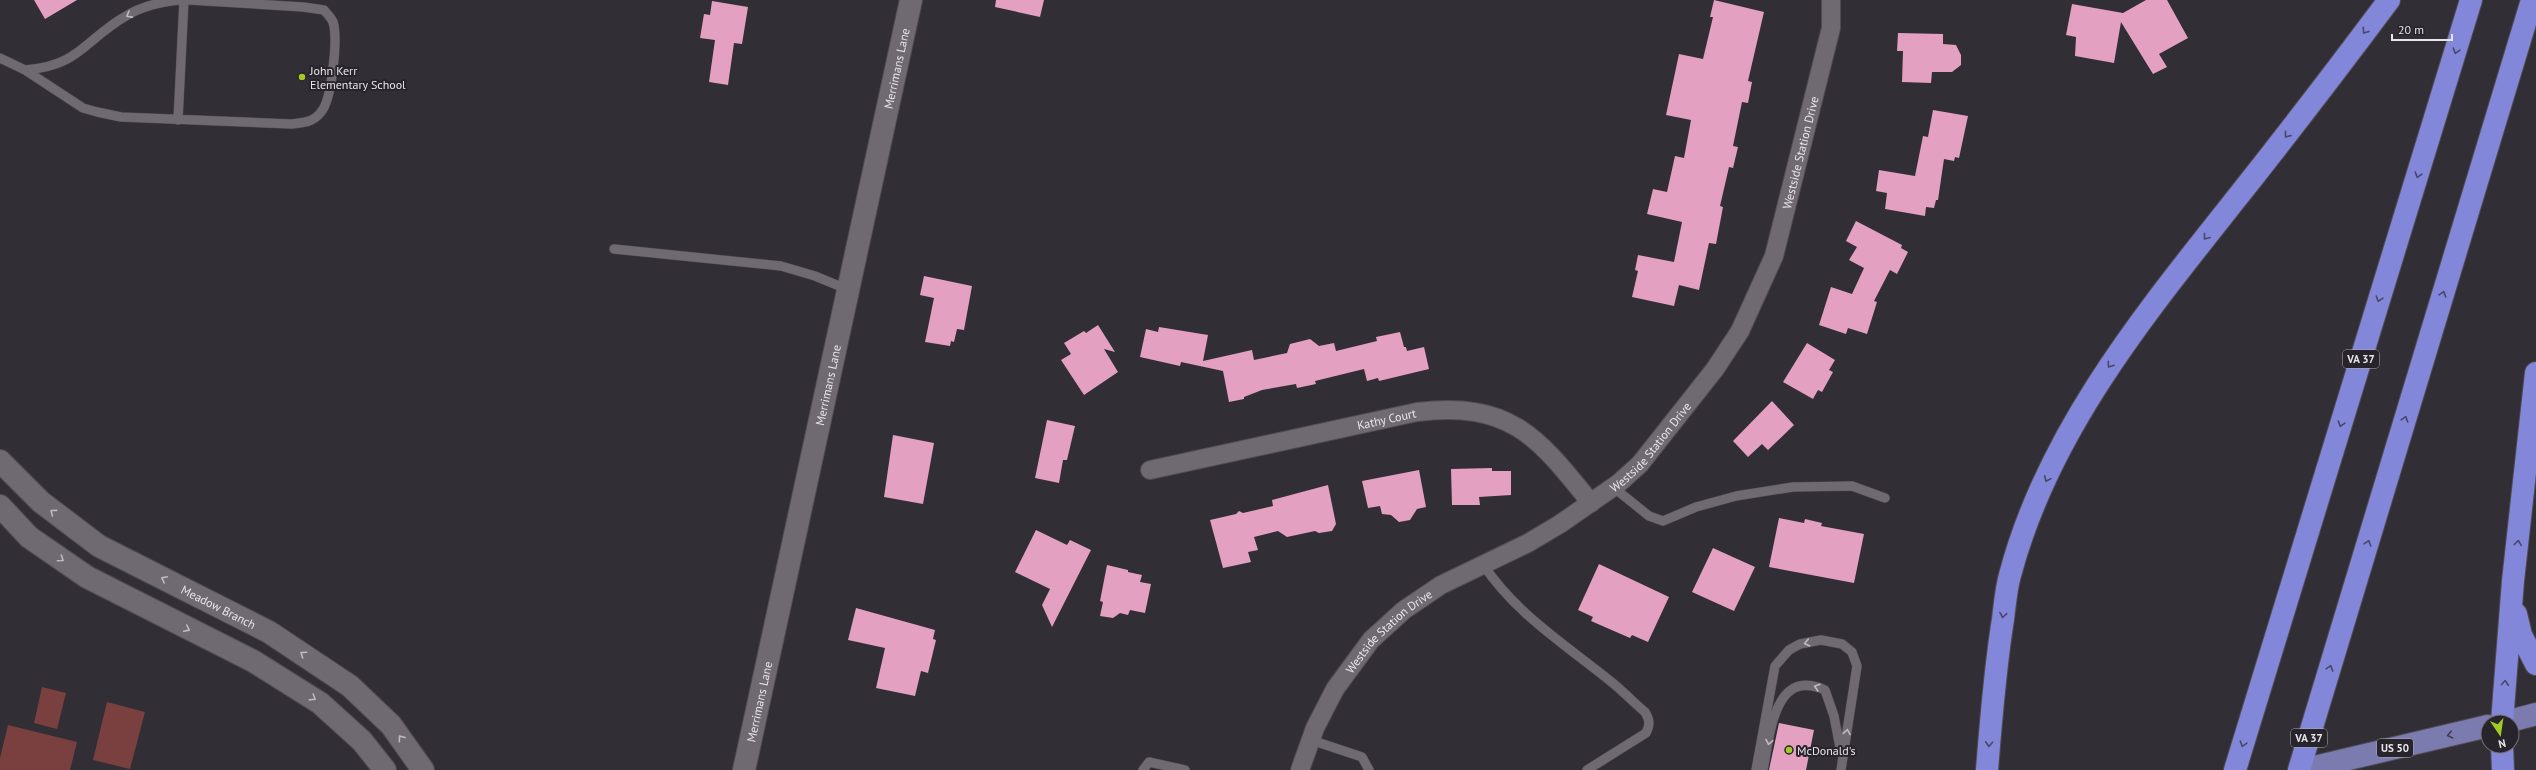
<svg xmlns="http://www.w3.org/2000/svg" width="2536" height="770" font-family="'PT Sans',sans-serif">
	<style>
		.green { fill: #7a403f }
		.building { fill: #e3a0c1 }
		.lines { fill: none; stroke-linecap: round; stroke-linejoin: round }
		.lane-casing { stroke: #504c52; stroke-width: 10 }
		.street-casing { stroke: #504c52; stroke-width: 20 }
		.secondary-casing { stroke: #504c52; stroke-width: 24 }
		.primary-casing { stroke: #504c52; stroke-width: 24 }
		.highway-casing { stroke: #504c52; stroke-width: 24 }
		.lane { stroke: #6f6a72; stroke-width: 9 }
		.street { stroke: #6f6a72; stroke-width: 18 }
		.secondary { stroke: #6f6a72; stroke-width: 22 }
		.primary { stroke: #7b7bb0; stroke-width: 22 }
		.highway { stroke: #8387da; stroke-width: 22 }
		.oneway { stroke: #bebac0 }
		.oneway2 { stroke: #484768 }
		.oneway3 { stroke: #413e53 }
		.poi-dot { fill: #a3c927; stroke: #28242b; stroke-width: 1.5 }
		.labels { text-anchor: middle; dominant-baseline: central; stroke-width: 4; stroke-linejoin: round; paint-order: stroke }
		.shield { fill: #28242b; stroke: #aeabb1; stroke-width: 1 }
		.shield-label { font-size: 11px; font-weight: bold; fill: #e8e5ea }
		.street-label { font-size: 12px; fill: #e8e5ea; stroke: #28242b }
		.poi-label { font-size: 12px; fill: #e8e5ea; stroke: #28242b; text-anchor: start }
	</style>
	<rect width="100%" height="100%" fill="#322e35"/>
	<path class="green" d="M42,687L66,693L57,729L34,723Z
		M107,702L145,712L130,769L93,760Z
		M8,725L77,742L70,770H0V758Z"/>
	<path class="building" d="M34,0H77L45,19Z
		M996,0H1044L1040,17L995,7Z
		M1714,0L1764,12L1748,81L1752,82L1748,103L1742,102L1733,146L1738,147L1733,168L1729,167L1720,206L1723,207L1716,244L1709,243L1699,290L1679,285L1674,306L1632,297L1638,271L1635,270L1638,255L1674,262L1682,222L1647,214L1653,189L1667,192L1675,156L1684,158L1691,120L1666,115L1679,54L1703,59L1713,17H1710Z
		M2146,0H2167L2188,38L2159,54L2167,67L2153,74L2121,22L2114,63L2075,56L2076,37L2066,35L2072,4L2123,13Z
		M712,1L748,7L742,44L734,43L728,85L709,82L715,40L700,38L704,14L710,15Z
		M1898,33L1943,34V44L1956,45L1961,55V65L1952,72H1932L1931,83L1902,82L1903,51H1897Z
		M1933,110L1968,116L1959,158L1955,157L1954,161L1944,159L1938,200H1936L1934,208L1926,207L1925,216L1885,209L1887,193L1876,191L1879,170L1915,176L1923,136L1928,137Z
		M1856,221L1902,245L1901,248L1908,252L1897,274L1890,270L1874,301L1877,302L1867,334L1848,328L1846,334L1819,325L1831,287L1852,294L1864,268L1849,260L1857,247L1846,241Z
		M924,276L972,286L964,330L957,329L954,342L951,341L950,346L925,342L934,298L920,295Z
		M1098,325L1115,352L1104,349L1118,372L1084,395L1061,360L1071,354L1064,343L1084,331L1086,333Z
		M1159,327L1208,335L1203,361L1252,350L1254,360L1287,353L1290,344L1310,339L1319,346L1334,343L1336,351L1377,341L1376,337L1400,332L1404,347H1406L1407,351L1424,347L1429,369L1379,381L1378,378L1367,381L1364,369L1315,381L1316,384L1297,388L1296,384L1262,390L1244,397V399L1229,402L1223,371L1181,362L1180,366L1140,357L1146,329L1158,332Z
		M1807,343L1835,360L1829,370L1833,372L1822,392L1818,390L1813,399L1783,382Z
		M1772,401L1794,425L1768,450L1762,444L1748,457L1733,441Z
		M1047,420L1075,426L1067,460H1063L1059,483L1035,478Z
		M893,435L934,443L923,504L884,497Z
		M1492,468V471H1511V495L1479,497L1480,505H1452L1451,469Z
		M1419,470L1426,507L1417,509L1410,520L1399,522L1391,515L1382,514L1380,506L1368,508L1362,481Z
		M1328,485L1336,524L1332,531L1319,533L1315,531L1287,537L1278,531L1254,537L1258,550L1248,552L1251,562L1223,568L1210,520L1236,514L1239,511L1243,513L1273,506L1272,500Z
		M1779,518L1804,523L1805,519L1822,523L1821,526L1864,534L1854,583L1769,567Z
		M1036,530L1067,545L1070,540L1091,550L1052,627L1042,605L1050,589L1015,572Z
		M1713,548L1755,567L1734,611L1692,592Z
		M1599,564L1669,597L1648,642L1632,635L1630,638L1591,621L1593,617L1578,610Z
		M1107,565L1128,570V572L1142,575L1140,582L1151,584L1145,613L1130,610L1128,615L1120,613L1113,618L1100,616L1103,602L1100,601Z
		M856,608L935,630L933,639L936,640L928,673L921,671L915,696L876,688L885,648L848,640Z
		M1779,723L1814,730L1806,770H1769Z"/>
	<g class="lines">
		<defs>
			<path id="lane" d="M0,58L25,70L83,108L97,112L121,117L291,124C303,123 314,122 321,112C332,100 338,38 333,22C331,17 327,14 324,10L303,7L189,0
				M25,70C80,66 84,40 126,16C142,6 160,2 179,0
				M178,120L184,0
				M614,249L781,266L815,276L849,290
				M1613,487L1649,516L1663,521L1696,507L1736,496L1793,487L1852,486L1885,498
				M1482,563C1515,613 1563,643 1609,680C1622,690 1633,702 1645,712C1650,720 1650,725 1646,733L1587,770
				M1311,740L1362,757L1369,770
				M1143,770L1149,762L1185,770
				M1756,770L1775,666L1789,650L1800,644L1821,640L1842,644L1852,652L1857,666L1841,770
				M1763,770C1770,737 1773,667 1825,690L1834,716L1841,753"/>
			<g id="street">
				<path id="s1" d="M1150,470L1417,412C1510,401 1537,436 1591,503"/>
				<path id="s2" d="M1300,770L1315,728L1335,689L1371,640L1404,610L1441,585L1528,543L1560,524L1619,483L1640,464L1715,369L1740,331L1774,256L1831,28V0"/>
			</g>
			<g id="secondary">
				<path id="s3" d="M0,461L41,502L99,546L269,632L350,686L391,725L423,770"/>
				<path d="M0,506L29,537L87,577L253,661L320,703L362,741L385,770"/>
				<path id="s4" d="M744,770L911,0"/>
			</g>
			<path id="primary" d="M2506,722L2536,714
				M2302,770L2488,726"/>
			<path id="highway" d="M2516,614L2521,635L2536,664
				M2502,722L2513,581L2536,373
				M2502,746L2503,770
				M1987,770C1991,719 1995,669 2003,619C2005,604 2006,589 2010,575C2047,435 2140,320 2228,209C2283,140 2336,71 2389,0
				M2235,770L2471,0
				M2299,770L2532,0"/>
		</defs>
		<use href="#lane" class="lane-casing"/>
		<use href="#street" class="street-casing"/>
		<use href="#secondary" class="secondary-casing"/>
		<use href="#primary" class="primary-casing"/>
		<use href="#highway" class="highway-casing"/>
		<use href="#lane" class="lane"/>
		<use href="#street" class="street"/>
		<use href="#secondary" class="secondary"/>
		<use href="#primary" class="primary"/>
		<use href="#highway" class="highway"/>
	</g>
	<defs><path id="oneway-chevron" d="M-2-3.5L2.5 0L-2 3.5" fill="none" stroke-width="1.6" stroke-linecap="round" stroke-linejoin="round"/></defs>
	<g class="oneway">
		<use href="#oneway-chevron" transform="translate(129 15) rotate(151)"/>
		<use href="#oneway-chevron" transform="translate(53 512) rotate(-143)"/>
		<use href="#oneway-chevron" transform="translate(61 559) rotate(35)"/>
		<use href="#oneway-chevron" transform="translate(164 579) rotate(-153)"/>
		<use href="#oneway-chevron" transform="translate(187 629) rotate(26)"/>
		<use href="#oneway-chevron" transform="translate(1807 643) rotate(168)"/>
		<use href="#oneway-chevron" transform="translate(303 654) rotate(-146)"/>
		<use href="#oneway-chevron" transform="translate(1817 687) rotate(-163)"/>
		<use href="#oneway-chevron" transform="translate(313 698) rotate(32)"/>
		<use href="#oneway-chevron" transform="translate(1847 732) rotate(-80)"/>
		<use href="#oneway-chevron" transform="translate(401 738) rotate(-126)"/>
		<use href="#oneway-chevron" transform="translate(1769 742) rotate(101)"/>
	</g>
	<g class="oneway2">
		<use href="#oneway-chevron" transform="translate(2365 31) rotate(126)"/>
		<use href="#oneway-chevron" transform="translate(2456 51) rotate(107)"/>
		<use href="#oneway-chevron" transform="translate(2287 135) rotate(128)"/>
		<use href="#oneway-chevron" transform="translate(2418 175) rotate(107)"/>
		<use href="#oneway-chevron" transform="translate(2206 237) rotate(128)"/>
		<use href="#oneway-chevron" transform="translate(2443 294) rotate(-73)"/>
		<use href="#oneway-chevron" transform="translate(2379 299) rotate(107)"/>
		<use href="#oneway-chevron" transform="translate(2110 365) rotate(124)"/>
		<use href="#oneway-chevron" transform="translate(2405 419) rotate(-73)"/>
		<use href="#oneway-chevron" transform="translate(2341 424) rotate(107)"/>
		<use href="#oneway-chevron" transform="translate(2047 479) rotate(114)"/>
		<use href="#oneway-chevron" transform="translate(2368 543) rotate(-73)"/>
		<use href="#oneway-chevron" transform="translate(2518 543) rotate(-83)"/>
		<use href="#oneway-chevron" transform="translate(2003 615) rotate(99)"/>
		<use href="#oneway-chevron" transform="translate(2330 668) rotate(-73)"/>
		<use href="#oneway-chevron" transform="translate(2505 683) rotate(-85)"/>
		<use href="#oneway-chevron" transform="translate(1989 744) rotate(93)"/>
		<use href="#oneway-chevron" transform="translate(2243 744) rotate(107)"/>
	</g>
	<use class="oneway3" href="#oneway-chevron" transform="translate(2450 735) rotate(167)"/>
	<g class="poi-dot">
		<circle cx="302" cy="77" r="4"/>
		<circle cx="1789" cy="750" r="4"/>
	</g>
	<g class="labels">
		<g class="shield">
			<rect x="2343" y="350" width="36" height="18" rx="3"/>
			<rect x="2291" y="729" width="36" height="18" rx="3"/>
			<rect x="2377" y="739" width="36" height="18" rx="3"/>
		</g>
		<g class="shield-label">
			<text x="2361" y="359">VA 37</text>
			<text x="2309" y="738">VA 37</text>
			<text x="2395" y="748">US 50</text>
		</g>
		<g class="street-label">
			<text stroke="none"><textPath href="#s4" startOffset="718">Merrimans Lane</textPath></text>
			<text stroke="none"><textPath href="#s2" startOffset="828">Westside Station Drive</textPath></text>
			<text stroke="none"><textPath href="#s4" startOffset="394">Merrimans Lane</textPath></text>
			<text stroke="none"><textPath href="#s1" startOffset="242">Kathy Court</textPath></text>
			<text stroke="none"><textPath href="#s2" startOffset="492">Westside Station Drive</textPath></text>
			<text stroke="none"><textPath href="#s3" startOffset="265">Meadow Branch</textPath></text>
			<text stroke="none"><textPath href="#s2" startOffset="168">Westside Station Drive</textPath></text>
			<text stroke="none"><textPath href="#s4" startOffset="70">Merrimans Lane</textPath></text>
		</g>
		<g class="poi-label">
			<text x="310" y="70">John Kerr<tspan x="310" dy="14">Elementary School</tspan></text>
			<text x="1797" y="750">McDonald's</text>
		</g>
	</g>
	<g transform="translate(2500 734) rotate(167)"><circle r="19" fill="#28242b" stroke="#757177"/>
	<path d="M0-3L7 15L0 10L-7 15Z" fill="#a3c927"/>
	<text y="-6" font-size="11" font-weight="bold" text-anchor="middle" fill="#e8e5ea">N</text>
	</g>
	<path d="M2392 34v6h60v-6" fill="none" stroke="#e8e5ea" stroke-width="2"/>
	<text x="2398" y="34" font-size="12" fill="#e8e5ea" stroke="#28242b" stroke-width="3" paint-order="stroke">20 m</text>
</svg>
